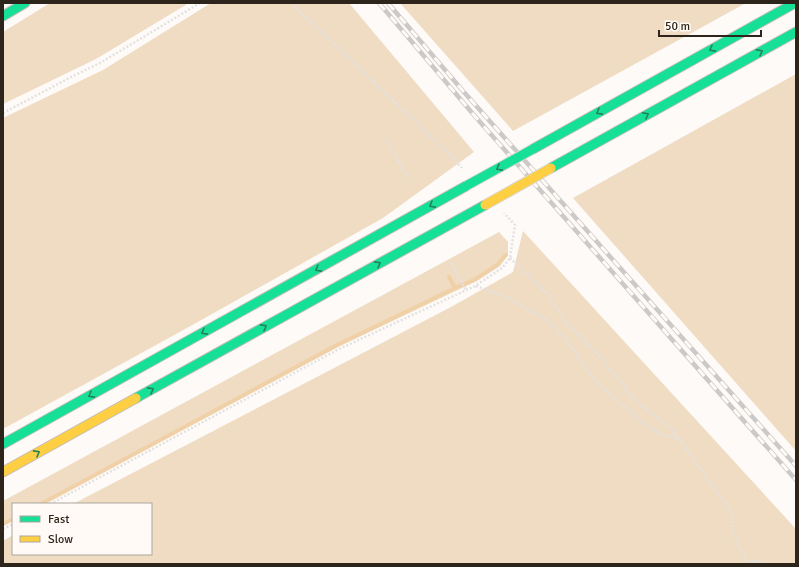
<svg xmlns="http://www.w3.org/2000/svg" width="799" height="567" font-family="Signika,sans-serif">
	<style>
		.green { fill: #efdcc3 }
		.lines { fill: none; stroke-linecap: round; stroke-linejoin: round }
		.stream { stroke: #f0d0a6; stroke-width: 4 }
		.fast-casing { stroke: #c2bdb7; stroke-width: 11 }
		.slow-casing { stroke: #c2bdb7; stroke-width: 11 }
		.path { stroke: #e4e2e1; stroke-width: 2.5; stroke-dasharray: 2 2; stroke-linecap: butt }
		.fast { stroke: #16e098; stroke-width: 9 }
		.slow { stroke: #ffcf43; stroke-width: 9 }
		.rail-casing { stroke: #cccac9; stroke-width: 4.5 }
		.rail { stroke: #fffaf5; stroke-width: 3; stroke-dasharray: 9; stroke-linecap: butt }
		.fast-bridge-casing { stroke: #d8d6d3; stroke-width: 11; stroke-linecap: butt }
		.slow-bridge-casing { stroke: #d8d6d3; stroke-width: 11; stroke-linecap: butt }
		.fast-bridge { stroke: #16e098; stroke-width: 9 }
		.slow-bridge { stroke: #ffcf43; stroke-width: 9 }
		.oneway { stroke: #22825a }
	</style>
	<rect width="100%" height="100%" fill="#fdfaf7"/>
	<path class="green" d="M50,3H189L96,59L3,104V32Z
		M211,3H349L474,152L383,218L196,323L3,429V118L103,70Z
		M400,3H746L513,131Z
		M796,74V451L573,198Z
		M523,231L796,529V564H3V541L13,535V554H151V504H73L451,307L513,272Z
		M499,232L508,242V255L500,266L477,281L340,346L44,504H13V520L3,526V501Z"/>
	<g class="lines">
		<path class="stream" d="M449,277L455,288L474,280L497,265L506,255
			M41,504L337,345L455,288
			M3,524L13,519"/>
		<defs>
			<path id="fast" d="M3,16L25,3
				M533,149L795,3
				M551,168L796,32
				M136,398L485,205
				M3,444L466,186"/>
			<path id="slow" d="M3,472L136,398"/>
		</defs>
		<use href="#fast" class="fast-casing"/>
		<use href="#slow" class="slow-casing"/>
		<path class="path" d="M291,3L449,154L462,168
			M3,113L73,76L100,63L200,3
			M386,140L409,179
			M510,258L548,294L567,323L599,356L636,401L672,429L732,513V529L746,561H758L766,564
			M451,263L466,290
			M476,286L511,299L530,311L544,318L565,338L594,380L645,425L663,435L679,439
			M50,504L339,349L475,286L502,268L510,258L515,225L504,213
			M3,529L13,524"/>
		<use href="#fast" class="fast"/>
		<use href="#slow" class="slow"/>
		<defs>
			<path id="rail" d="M379,3L473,114L796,480
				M388,3L463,91L796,466"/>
		</defs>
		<use href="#rail" class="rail-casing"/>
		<use href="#rail" class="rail"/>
		<defs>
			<path id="fast-bridge" d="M466,186L533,149"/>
			<path id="slow-bridge" d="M485,205L551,168"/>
		</defs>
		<use href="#fast-bridge" class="fast-bridge-casing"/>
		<use href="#slow-bridge" class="slow-bridge-casing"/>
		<use href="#fast-bridge" class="fast-bridge"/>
		<use href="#slow-bridge" class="slow-bridge"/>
	</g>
	<defs><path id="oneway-chevron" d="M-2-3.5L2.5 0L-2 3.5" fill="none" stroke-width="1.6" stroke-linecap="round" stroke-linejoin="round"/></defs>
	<g class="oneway">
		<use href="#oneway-chevron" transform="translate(712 49) rotate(151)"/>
		<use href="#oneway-chevron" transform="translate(760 52) rotate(-29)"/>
		<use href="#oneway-chevron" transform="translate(599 112) rotate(151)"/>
		<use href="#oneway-chevron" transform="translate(646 115) rotate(-29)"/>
		<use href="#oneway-chevron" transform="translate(499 168) rotate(151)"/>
		<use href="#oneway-chevron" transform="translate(432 205) rotate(151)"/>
		<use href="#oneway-chevron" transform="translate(378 264) rotate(-29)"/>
		<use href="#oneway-chevron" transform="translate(318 269) rotate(151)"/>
		<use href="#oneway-chevron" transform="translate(264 327) rotate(-29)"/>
		<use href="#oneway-chevron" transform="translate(204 332) rotate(151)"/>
		<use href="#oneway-chevron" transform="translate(151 390) rotate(-29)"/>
		<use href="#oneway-chevron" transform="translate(91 395) rotate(151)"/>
		<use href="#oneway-chevron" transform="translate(37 453) rotate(-29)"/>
	</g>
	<rect width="799" height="567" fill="none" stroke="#2d251b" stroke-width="8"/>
	<rect x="12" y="503" width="140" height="52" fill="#fffaf5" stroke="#aba59e"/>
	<rect x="20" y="516" width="20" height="6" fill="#16e098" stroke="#aba59e"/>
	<text x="48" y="523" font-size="12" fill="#2d251b">Fast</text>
	<rect x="20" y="536" width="20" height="6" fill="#ffcf43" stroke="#aba59e"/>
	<text x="48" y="543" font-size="12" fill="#2d251b">Slow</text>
	<path d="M659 30v6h102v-6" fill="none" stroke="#2d251b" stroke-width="2"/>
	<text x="665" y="30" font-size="12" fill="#2d251b" stroke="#fffaf5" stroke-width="3" paint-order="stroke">50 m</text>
</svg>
